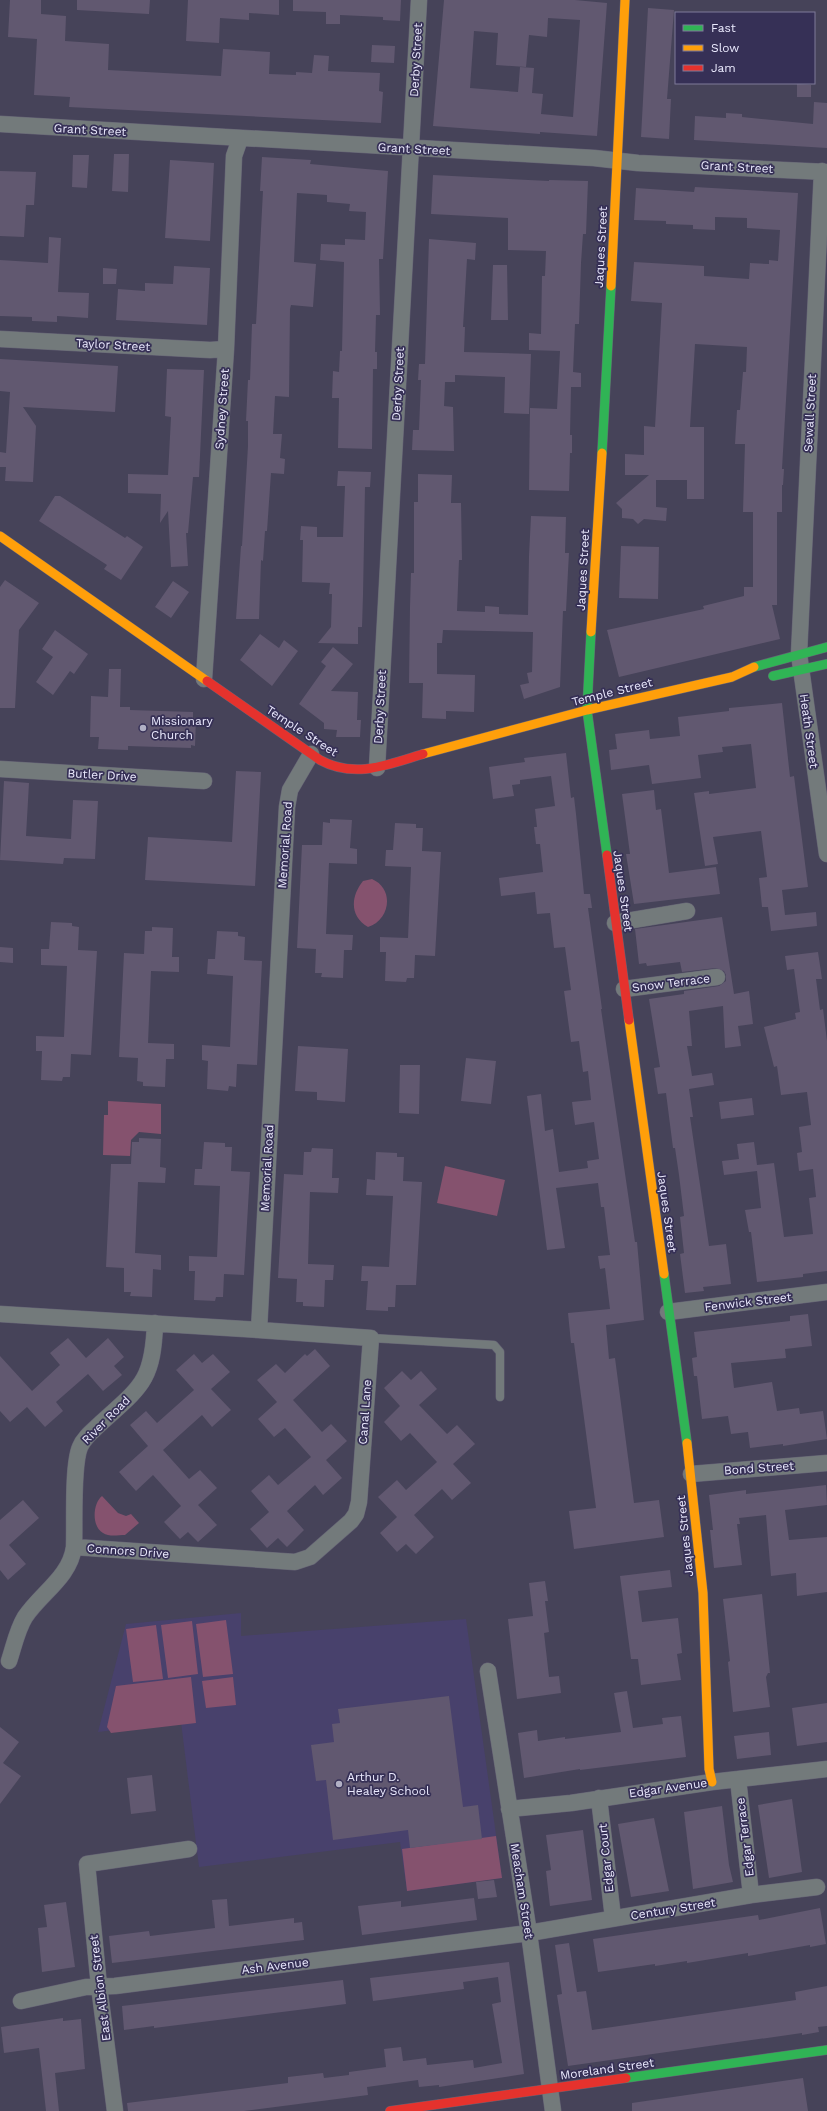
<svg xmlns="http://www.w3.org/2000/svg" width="827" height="2111" font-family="'Work Sans',sans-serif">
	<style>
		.built { fill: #48416c }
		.green { fill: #85526e }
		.building { fill: #615870; fill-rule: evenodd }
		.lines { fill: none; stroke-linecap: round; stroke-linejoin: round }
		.lane-casing { stroke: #656375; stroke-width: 9 }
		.street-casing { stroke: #656375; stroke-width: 17 }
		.fast-casing { stroke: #656375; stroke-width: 10 }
		.slow-casing { stroke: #656375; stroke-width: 10 }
		.jam-casing { stroke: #656375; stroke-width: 10 }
		.lane { stroke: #737a7b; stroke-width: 8 }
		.street { stroke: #737a7b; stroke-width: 16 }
		.fast { stroke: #30b455; stroke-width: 9 }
		.slow { stroke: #ff9f0a; stroke-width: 9 }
		.jam { stroke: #e5322d; stroke-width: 9 }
		.poi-dot { fill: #b1b0c4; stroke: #363056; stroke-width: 1.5 }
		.labels { text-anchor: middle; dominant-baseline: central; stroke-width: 3.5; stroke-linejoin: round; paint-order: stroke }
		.street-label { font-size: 12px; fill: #ebeafe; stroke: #363056 }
		.poi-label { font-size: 12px; fill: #ebeafe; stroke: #363056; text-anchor: start }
	</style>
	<rect width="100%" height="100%" fill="#464359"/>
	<path class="built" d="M241,1613V1636L466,1619L502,1878L407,1891L400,1842L199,1867L181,1722L98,1732L126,1624Z"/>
	<path class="green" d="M372,879C395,889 390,920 368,927C349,916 351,896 363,881Z
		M108,1101L161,1104V1134L139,1132L131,1140L130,1156L103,1155L104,1115H108Z
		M445,1166L505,1180L497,1216L437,1203Z
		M102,1496L118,1513L126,1516L131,1514L139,1523L125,1535C118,1535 109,1537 103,1533C91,1526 93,1503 102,1496Z
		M226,1620L233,1674L203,1677L196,1624Z
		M192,1621L198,1674L168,1678L161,1625Z
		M156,1625L163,1679L133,1682L126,1629Z
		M191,1677L196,1723L111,1733L107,1727L116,1686Z
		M233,1677L236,1705L206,1708L202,1681Z
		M496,1836L502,1878L407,1891L402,1849Z"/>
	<path class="building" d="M10,0H41V14L66,16L65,41L109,44L108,70L221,76L223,49L270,52L269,74L296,75V72L312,73L314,55L329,56L328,71L380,73L379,91L383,92L381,123L69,107L70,97L34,95L37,39L8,37Z
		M77,0H150L149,14L77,10Z
		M188,0H279V15L249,13V20L220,18L219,43L186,41Z
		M293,0H401L400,21L383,20V17L340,15V24H326V12L293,11Z
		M444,0H575L607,3L597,136L540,132V134L433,126ZM548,18L580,20L573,117L541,114L543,94L532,93L534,68L520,67L518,92L470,88L474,31L498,33L496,65L526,67L529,35L547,37Z
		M648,8L674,10L667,99H671L669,139L641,137Z
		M372,45L395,46L394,63L371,62Z
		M797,84L811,85V97H797Z
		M814,102L827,103V148L694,140L695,116L726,118V113L742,114V117L813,124Z
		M114,154H129L128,192L112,191Z
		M73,155H89L87,188L72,187Z
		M262,157L311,160L310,164L388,171L383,259H379L380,315H376L375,352H377V369H373L372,449L338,448L339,398H332L333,371L339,372L340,351H342L344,262L320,260L321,244L345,245V239L365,240L366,212L349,211L350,204L327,202V195L297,193L294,262L316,264L313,307L291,305L290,309L289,397L275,396L273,434H282L280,458L285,459L284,474L271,473L267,531H265L263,561L261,560L259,619H236L241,546H242L248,446V421H246L248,380H250L252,324H256L263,191H260Z
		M170,160L214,163L210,241L165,238Z
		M0,171L36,172L34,205H26L24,237L0,236Z
		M433,175L549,181V180L588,181L586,234H583L581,263L579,324H575L573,372L581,373V387H571L570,435H572V453H570L569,491L529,490L530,408L557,409L560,351L529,350V333L541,334L542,276H545L546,251L508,250V218L431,214Z
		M695,187L798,193L782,469H784L783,485H782V512H777V605H772L780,639L619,677L607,630L704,609L703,606L744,596V587H753V512H743L745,444H735L737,410H740L743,372H746L747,347L695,344L690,427H704V499H687V480H656V507L667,508L666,521L644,519L638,524L633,519L622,518V509L616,503L649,475H625V454L644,455V426L655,427L662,303L631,301L634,262L704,266V276L749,279L750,263L769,264V260L778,261L780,230L747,228V218L715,217V230L693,229V225L666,224V221L634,220L636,188L694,192Z
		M49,237L61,238L58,292L89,293L88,318L57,316V322L32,321V317L0,316V260L48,263Z
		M429,239L476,243L475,260L467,259L463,327H465L464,352L531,354L529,414L504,413L505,377L455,375V382H445L444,406L453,407L454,451L412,450L413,430H419L421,380H418L419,364H425Z
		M493,265H507L508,320H491Z
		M174,266L210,268L207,325L116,320L118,289L145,291V283L173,284Z
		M103,268L117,269L116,284H103Z
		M0,359L118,366L115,412L23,407L36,426L33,482L5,481L6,467H0V452L6,453L10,392L0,391Z
		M167,369L204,370L199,477H193L188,533H186L188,566L171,567L168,511L160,523L161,494L128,493V474L168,475L171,417L165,416Z
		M338,471L371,472L370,487H365L363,595L362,627H358V644L318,643L331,627L332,594H329L330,583L302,582L303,540H300L301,526L317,527V537H343L345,486H337Z
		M418,474L452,475L451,503H461L462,560H459L457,611L485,612V606L499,607V614L528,615L529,556L531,516L566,517L565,553H569L568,571L566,611H563L560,687L524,699L520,685L529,683L527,673L532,672L533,632L443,630L442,643H437V674L475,675L474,712L446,711V719L422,718L423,683H409L410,607L411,573H414V502H418Z
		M55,496H60L125,538L127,536L143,547L121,580L104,569L107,565L39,521Z
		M621,546L659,547L658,599L619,598Z
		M5,580L39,603L19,630L15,708H0V587Z
		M173,581L189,592L171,618L155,607Z
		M55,630L88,654L74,674L70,671L53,695L36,682L53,657L42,649Z
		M260,634L279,648L284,640L298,651L272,686L240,660Z
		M333,647L353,664L331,691L358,692L357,720H361L360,737H336L337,730L324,729V723L299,704L326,666L321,662Z
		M109,669H121L120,707H130V710L193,712V718H196L195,746L191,745V748L128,746V750L98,749L99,737H90L91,696L108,697Z
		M782,703L790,777L794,776L808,887L782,890L785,915L816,912L817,926L771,931L768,907H762L759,878L767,877L761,831L713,837L718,864L705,866L694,793L709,791V794L756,788L751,744L722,747L723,752L698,755L701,778L652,784L649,765L611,770L609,750L617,749L615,734L649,730L650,739L680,736L678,717L729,711V708Z
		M566,753L571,798L574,797L576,814L584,894H590L592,908H588L602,1009H601L635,1242H637L644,1320L606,1325L609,1359L615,1358L634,1503L659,1500L664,1537L574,1549L569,1511L596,1508L574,1343H571L568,1313L610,1309L605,1268L600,1269L598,1256L610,1255L604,1207H601L598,1183L556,1188L565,1248L547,1250L527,1096L541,1094L545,1131L553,1129L559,1172L588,1168L587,1161L599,1159L594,1122L575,1125L572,1102L591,1100L588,1071L583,1072L579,1041L571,1042L564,991L571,990L565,947L554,948L550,913L537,914L535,892L501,896L499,878L543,872L540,844H536L534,827H537L535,809L555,806L551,776L520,780V784L512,785L514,796L493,799L489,767L525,762L524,758Z
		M236,771L261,772L255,886L145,880L148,837L232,842Z
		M4,781L29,783L26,836L71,839L73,800L98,801L95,859L64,858L63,864L0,860Z
		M654,790L656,810L661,809L669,873L716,867L720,894L634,904L626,854H630L622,794Z
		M330,819L352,820L350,848L357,849V864L329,863L326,934L353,935L352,950H344L343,978L321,977L322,973H315L316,949L297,948L302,845H322L323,822L330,823Z
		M395,823L416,824V828H423L422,851L441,852L435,956L415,955L414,978H407L406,982L385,981L386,952H380V937L408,938L411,867L385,866L386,850H393Z
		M722,917L734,994L749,991L753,1024L738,1026L741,1046L725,1048L723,1006L689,1011L692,1046H687L692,1076L712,1073L714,1085L689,1089L693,1117H690L709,1246L726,1244L731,1284L703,1287L704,1291L685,1293L680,1254L684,1253L680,1217L684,1216L679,1175L675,1148H673L666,1093L658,1094L654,1068L660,1067L649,999L684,994V991L719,986L726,981V975L724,971L716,968L682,972L680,962L647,966L646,963L639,964L635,929Z
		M51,922L72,923V926L79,927L78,950L97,951L91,1055L71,1054L70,1077H63L62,1081L41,1080L42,1051H36V1036L64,1037L67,966L41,965V949H49Z
		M152,927L173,928L172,957H179V972L151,971L148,1043L174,1044V1059H166L165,1087L143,1086V1082L137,1081L138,1058L119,1057L124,953L144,954L145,931H152Z
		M217,931L238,932V936L245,937L244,960L262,961L257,1065L237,1064L236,1087L229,1086L228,1091L207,1089L208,1061L202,1060V1045L230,1047L233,976L207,974L208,959H215Z
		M0,947L13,948V963L0,962Z
		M818,952L822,979H816L820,1010L823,1009L827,1041V1271L803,1274V1277L757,1282L751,1232H749L745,1210L761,1208L757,1171L724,1175L722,1161L739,1159L737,1144L754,1142L757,1165L774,1163L784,1237L813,1234L809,1198L816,1197L813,1169L799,1171L797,1153L802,1152L799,1127L811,1125L807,1092L781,1095L777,1066L774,1067L764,1027L796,1019L795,1013L800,1012L794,969L787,970L785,956Z
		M298,1046L348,1049L345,1102L317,1100V1092L295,1091Z
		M466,1058L496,1061L491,1104L461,1101Z
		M400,1065H420L419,1114L399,1113Z
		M752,1098L754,1115L721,1119L719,1102Z
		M139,1138L161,1139L160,1167L166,1168L165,1183L138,1182L135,1253L161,1255V1270L153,1269L152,1297L130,1296L131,1292H124V1268L106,1267L111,1164H131L132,1142H139Z
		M204,1142L225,1143V1147H232L231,1171L250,1172L244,1275L224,1274L223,1297H216L215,1301L194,1300L195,1271H189V1256L217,1257L220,1186L194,1185L195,1169H202Z
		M312,1148L333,1149L332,1178H339L338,1193L310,1192L308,1264L334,1265L333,1280H325L324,1307L303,1306V1302H296L297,1279L278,1278L284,1174L303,1175L304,1152H311Z
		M376,1152L397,1153V1157H404L403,1181L422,1182L416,1285H396L395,1307H388V1311L366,1310L368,1281H361L362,1266L389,1267L393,1196L366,1195L367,1179L375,1180Z
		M808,1314L812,1346L785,1349L786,1358L731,1363L734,1388L772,1382L777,1411L799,1408L800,1414L823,1411L827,1439L783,1446V1444L750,1448L748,1432L731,1434L728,1416L702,1419L697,1376H694L692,1358L697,1357L694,1332L790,1321V1316Z
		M68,1338L86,1358L108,1338L124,1357L114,1366L122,1375L103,1391L88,1374L56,1402L63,1411L45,1427L27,1407L10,1422L0,1411V1356L32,1391L60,1365L50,1353Z
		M315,1349L330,1366L293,1400L322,1432L331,1424L347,1441L326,1460L342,1478L323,1495L315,1485L287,1511L304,1530L287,1547L278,1538L267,1548L250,1529L269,1512L251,1491L269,1475L278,1485L311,1457L285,1428L274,1437L258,1419L277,1402L257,1380L276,1364L285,1373L305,1354L307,1356Z
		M194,1354L202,1363L213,1354L230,1372L211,1389L231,1410L212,1427L202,1415L163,1450L189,1479L200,1470L217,1488L198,1505L217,1525L198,1542L188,1532L180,1539L164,1522L181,1506L153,1475L136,1491L119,1472L148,1446L130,1425L146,1411L157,1423L194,1390L176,1370Z
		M402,1371L411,1380L421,1371L437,1389L419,1405L447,1434L457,1425L475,1444L453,1464L471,1483L452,1500L442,1489L414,1515L434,1537L416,1554L406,1544L397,1552L380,1533L397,1517L378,1497L397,1480L406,1490L437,1462L410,1433L401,1441L384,1422L400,1406L384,1388Z
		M826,1485L827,1505L785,1510L789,1540L827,1537V1592L797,1596L796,1573L771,1576L766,1515L739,1518L740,1524H737L742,1565L714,1568L710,1530H713L709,1495L746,1490V1494Z
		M23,1500L39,1518L9,1545L26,1564L8,1580L0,1570V1520Z
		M670,1570L672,1587L638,1591L642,1622L678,1618L682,1653L677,1654L681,1680L641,1685L638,1659H631L620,1576Z
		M545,1581L548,1601H545L549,1632L544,1633L549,1677L559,1676L561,1693L517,1699L508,1619L533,1616L529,1583Z
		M762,1594L770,1673H768L766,1677L770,1707L733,1712L728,1662L730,1661L723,1599Z
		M627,1691L633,1728L663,1724L662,1718L681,1716L686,1757L580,1770V1769L524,1778L518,1733L537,1730L538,1741L565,1737V1739L621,1732L614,1693Z
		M449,1696L463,1807L478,1805L482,1839L410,1848L408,1830L333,1840L326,1780L316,1781L311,1745L334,1742L332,1724L340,1723L338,1709Z
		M827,1703V1742L797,1746L792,1708Z
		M0,1727L19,1742L3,1763L21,1776L0,1804Z
		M769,1732L771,1755L737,1759L734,1736Z
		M152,1775L156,1811L131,1814L127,1778Z
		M792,1799L802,1872L769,1878L758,1805Z
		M722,1806L729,1865L733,1882L693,1889L684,1812Z
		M654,1818L669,1891L631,1897L618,1824Z
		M583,1830L592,1900L550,1906L546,1871L551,1870L546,1835Z
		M494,1880L497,1897L478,1899L476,1882Z
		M474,1898L477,1920L362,1935L358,1906L401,1901V1907Z
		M227,1899L229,1926L294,1918V1923L302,1922L304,1940L112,1963L109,1936L149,1931L150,1936L215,1928L212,1900Z
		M66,1902L75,1967L42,1972L38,1928L47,1927L44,1905Z
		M820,1908L826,1944L810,1947V1945L748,1956V1953L687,1963V1961L655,1966V1964L598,1972L593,1939L758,1915L759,1920Z
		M569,1943L577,1992L586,1991L592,2030L796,2000L795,1992L827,1986V2026L818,2027L819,2032L802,2035V2033L568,2066L557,1995L562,1994L555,1945Z
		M509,1962L524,2074L439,2087V2085L419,2087L418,2080L367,2087L368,2095L244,2111H128L127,2103L288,2083V2077L323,2073L324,2078L349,2075V2072L386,2067L384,2049L401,2047L403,2061L426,2058L427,2065L473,2060L474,2068L502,2063L492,2004L501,2002L498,1977L463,1982L464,1989L373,2001L370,1978Z
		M343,1980L346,2004L154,2028V2026L124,2030L122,2006Z
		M63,2018V2021L81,2019L85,2069L55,2073L59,2111H46L39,2048L4,2053L1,2027Z
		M803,2078L808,2111H632V2103Z"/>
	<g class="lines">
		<defs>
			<path id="lane" d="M371,1338L494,1345L500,1352V1397"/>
			<path id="street" d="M0,124L594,158L638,163L827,172
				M822,171L799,654L827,854
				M0,339L210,350L226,349
				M204,679L226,349L234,156L240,139
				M377,768L419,0
				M0,769L204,781
				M615,923L687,911
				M624,989L717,977
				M668,1312L827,1292
				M0,1314L259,1330L287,807L290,790L311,754
				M691,1474L827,1463
				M74,1547L295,1562L310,1557L351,1521L356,1514L359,1502L371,1338L259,1330
				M9,1661C14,1646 17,1630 25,1617C41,1593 70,1577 74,1547C75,1524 72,1466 80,1447C84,1437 94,1430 102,1422C142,1386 153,1380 155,1323
				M488,1671L529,1933L553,2111
				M738,1779L751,1895
				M599,1798L613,1918
				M509,1809L571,1803L712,1782L827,1769
				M21,2001L86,1987L115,1986L529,1933L751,1895L817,1887
				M115,2111L99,1986L87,1864L189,1849"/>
			<path id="fast" d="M602,453L611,286
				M591,632L587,710L607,855
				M754,667L827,647
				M773,676L827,664
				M664,1274L687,1443
				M626,2078L827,2050"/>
			<path id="slow" d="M611,286L625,0
				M0,536L207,681
				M591,632L602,453
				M423,754L587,710L732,677L754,667
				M629,1020L664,1274
				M687,1443L703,1593L709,1769L712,1782"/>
			<path id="jam" d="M207,681L320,760C355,779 387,765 423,754
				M607,855L629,1020
				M390,2111L626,2078"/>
		</defs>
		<use href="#lane" class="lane-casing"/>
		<use href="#street" class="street-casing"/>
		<use href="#fast" class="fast-casing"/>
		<use href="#slow" class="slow-casing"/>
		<use href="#jam" class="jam-casing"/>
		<use href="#lane" class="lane"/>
		<use href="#street" class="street"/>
		<use href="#fast" class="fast"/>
		<use href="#slow" class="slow"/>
		<use href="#jam" class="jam"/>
	</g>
	<g class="poi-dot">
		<circle cx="143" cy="728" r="4"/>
		<circle cx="339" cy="1784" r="4"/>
	</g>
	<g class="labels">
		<g class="street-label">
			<text transform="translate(416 60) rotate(-87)">Derby Street</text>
			<text transform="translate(90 130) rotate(3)">Grant Street</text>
			<text transform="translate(414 149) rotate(3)">Grant Street</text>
			<text transform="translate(737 167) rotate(3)">Grant Street</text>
			<text transform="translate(601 247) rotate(-87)">Jaques Street</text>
			<text transform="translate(113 345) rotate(3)">Taylor Street</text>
			<text transform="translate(398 384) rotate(-87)">Derby Street</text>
			<text transform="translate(222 409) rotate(-86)">Sydney Street</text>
			<text transform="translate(810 413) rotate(-87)">Sewall Street</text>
			<text transform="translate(583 570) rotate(-87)">Jaques Street</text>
			<text transform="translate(612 692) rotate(-14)">Temple Street</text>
			<text transform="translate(380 707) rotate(-87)">Derby Street</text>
			<text transform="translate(302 731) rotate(33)">Temple Street</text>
			<text transform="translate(809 731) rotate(82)">Heath Street</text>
			<text transform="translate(102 775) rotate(3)">Butler Drive</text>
			<text transform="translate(285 845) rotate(-86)">Memorial Road</text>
			<text transform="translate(623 891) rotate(82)">Jaques Street</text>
			<text transform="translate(671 983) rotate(-7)">Snow Terrace</text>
			<text transform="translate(267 1168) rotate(-87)">Memorial Road</text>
			<text transform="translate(667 1212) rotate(82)">Jaques Street</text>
			<text transform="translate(748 1302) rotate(-7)">Fenwick Street</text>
			<text transform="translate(365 1412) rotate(-86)">Canal Lane</text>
			<text transform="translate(106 1420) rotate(-45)">River Road</text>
			<text transform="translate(759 1468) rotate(-4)">Bond Street</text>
			<text transform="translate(685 1536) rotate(-96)">Jaques Street</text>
			<text transform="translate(128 1551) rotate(4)">Connors Drive</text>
			<text transform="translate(668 1788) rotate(-8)">Edgar Avenue</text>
			<text transform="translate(745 1837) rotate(-97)">Edgar Terrace</text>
			<text transform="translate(606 1858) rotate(-96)">Edgar Court</text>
			<text transform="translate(522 1891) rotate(81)">Meacham Street</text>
			<text transform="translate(673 1909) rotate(-9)">Century Street</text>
			<text transform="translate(275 1966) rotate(-7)">Ash Avenue</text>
			<text transform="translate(100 1988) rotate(-97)">East Albion Street</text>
			<text transform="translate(607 2069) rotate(-8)">Moreland Street</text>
		</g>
		<g class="poi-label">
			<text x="151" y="721">Missionary<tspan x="151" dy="14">Church</tspan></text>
			<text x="347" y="1777">Arthur D.<tspan x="347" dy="14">Healey School</tspan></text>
		</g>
	</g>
	<rect x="675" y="12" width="140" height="72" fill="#363056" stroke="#7e7a99"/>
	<rect x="683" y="25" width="20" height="6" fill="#30b455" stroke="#7e7a99"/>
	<text x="711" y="32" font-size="12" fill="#ebeafe">Fast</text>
	<rect x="683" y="45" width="20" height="6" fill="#ff9f0a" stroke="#7e7a99"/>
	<text x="711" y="52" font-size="12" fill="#ebeafe">Slow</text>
	<rect x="683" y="65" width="20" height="6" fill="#e5322d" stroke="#7e7a99"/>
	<text x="711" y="72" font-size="12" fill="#ebeafe">Jam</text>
</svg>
